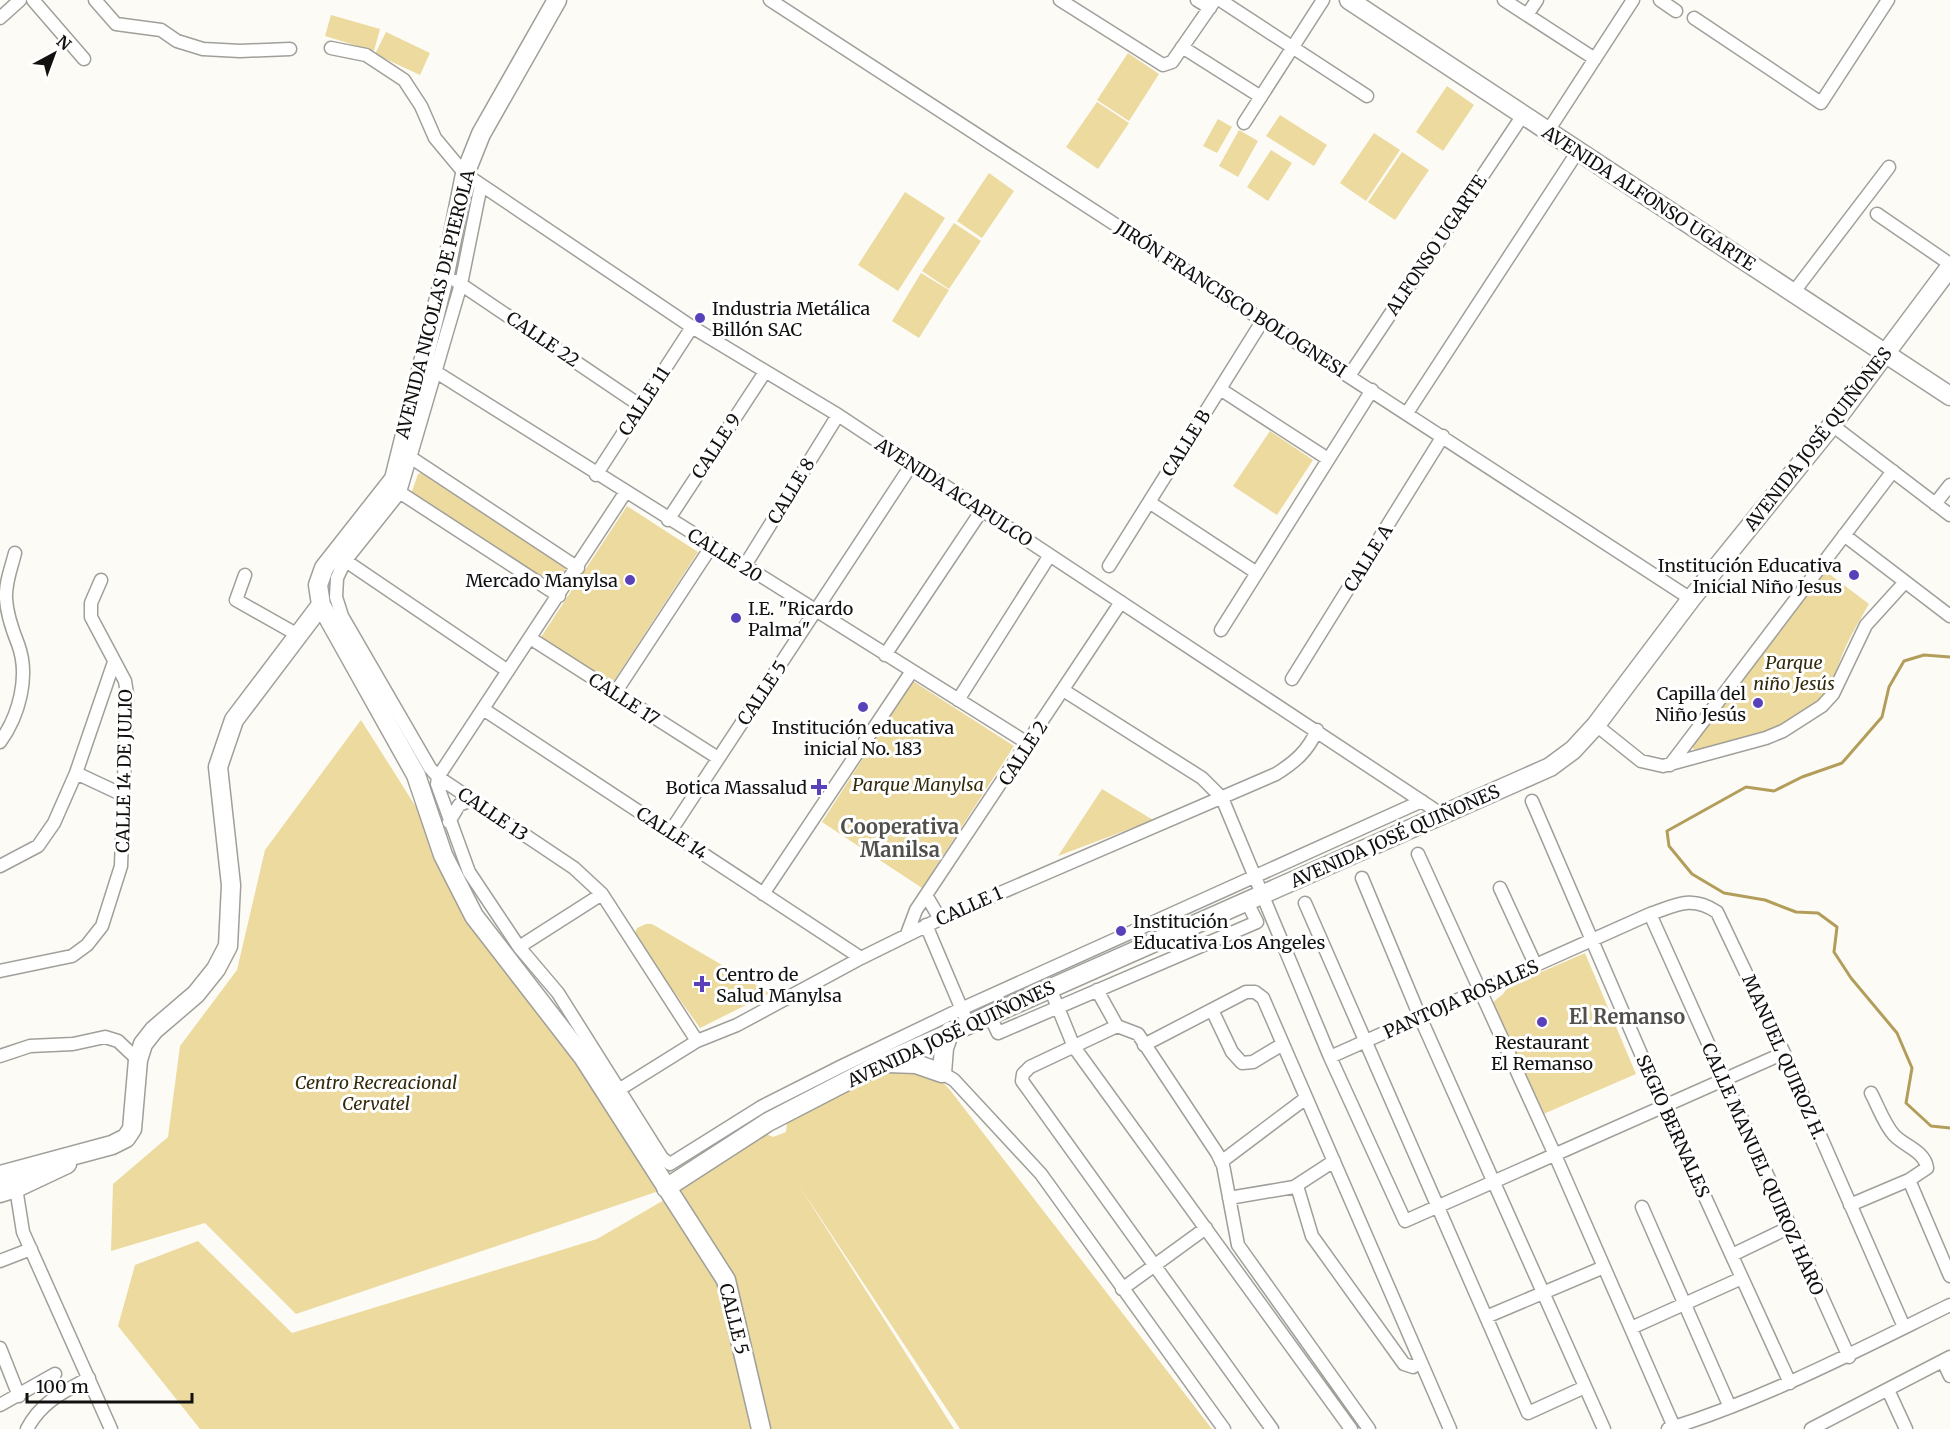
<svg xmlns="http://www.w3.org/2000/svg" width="1950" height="1429" font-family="Merriweather,serif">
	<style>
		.green { fill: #ecda9f }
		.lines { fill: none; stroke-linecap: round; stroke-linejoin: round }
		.stream { stroke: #b29e5a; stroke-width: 3 }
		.street-casing { stroke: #a09f9a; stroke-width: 15 }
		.secondary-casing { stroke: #a09f9a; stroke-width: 21 }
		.street { stroke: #fff; stroke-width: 12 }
		.secondary { stroke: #fff; stroke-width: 18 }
		.poi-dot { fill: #5941b9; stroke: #fff; stroke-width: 2 }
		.labels { text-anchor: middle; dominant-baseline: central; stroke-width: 6; stroke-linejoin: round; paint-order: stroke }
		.street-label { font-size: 18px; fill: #121110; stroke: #fff }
		.poi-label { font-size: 18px; fill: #121110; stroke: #fff; text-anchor: start }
		.park-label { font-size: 18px; font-style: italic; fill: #332a0b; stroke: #fff }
		.neighbourhood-label { font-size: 20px; font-weight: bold; fill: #514f4b; stroke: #fff }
	</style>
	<rect width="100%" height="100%" fill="#fdfbf6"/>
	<path class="green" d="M331,15L380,29L374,51L325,36Z
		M386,32L430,53L420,75L375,54Z
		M1128,53L1159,74L1129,121L1097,100Z
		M1447,86L1474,105L1443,151L1416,132Z
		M1097,102L1129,123L1098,169L1066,147Z
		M1280,115L1327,145L1314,166L1266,136Z
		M1218,119L1232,127L1217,153L1203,146Z
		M1239,130L1258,141L1238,177L1219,166Z
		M1374,133L1400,150L1366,201L1340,183Z
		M1271,150L1292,163L1268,201L1247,187Z
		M1402,152L1429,170L1395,220L1368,202Z
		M989,173L1014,191L982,238L957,221Z
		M905,192L945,218L898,291L858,265Z
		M954,223L981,241L949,289L922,271Z
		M921,273L949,290L919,338L892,321Z
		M1270,431L1313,460L1277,515L1233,486Z
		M421,473L566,568L555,590L410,497L418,474Z
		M627,506L698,552L612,684L541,637Z
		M1824,570L1869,604C1860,620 1850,636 1843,653C1836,669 1834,685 1823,699C1798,730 1738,742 1701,751L1693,749L1692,742Z
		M913,681L1014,746L922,888L822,822Z
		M361,720L659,1191L296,1314L205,1223L111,1251L113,1184L168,1137L180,1046L237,970L265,850Z
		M1102,789L1153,820L1058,856Z
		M646,924H652L770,993L700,1028L634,936L637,928Z
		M1585,953L1636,1074L1541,1115L1492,1003L1503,994L1509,986Z
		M906,1067L941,1080L950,1090L1212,1429H960L798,1184L954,1429H200L118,1326L135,1265L198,1241L292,1333L597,1239L683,1189L764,1133L773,1137L786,1132L787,1122L888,1068Z"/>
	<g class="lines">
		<path class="stream" d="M1950,657L1924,655L1904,661L1889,687L1882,717L1842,763L1802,777L1774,791L1746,787L1667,831L1669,846L1692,874L1724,893L1765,900L1796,912L1818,913L1837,927L1834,952L1851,978L1897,1033L1912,1068L1906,1103L1931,1126L1950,1128"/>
		<defs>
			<path id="street" d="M33,0L84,59
				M95,0L116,24L161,30L177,41L203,49L240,51L290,49
				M770,0L1691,599
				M1060,0L1163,65L1172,62L1215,0
				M1197,0L1210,8
				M1220,0L1367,96
				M1504,0L1595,59
				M1660,0L1676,11
				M1527,15L1537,0
				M0,18L20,0
				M1694,18L1821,103L1888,0
				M1182,47L1261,97
				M331,48L366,55L404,80L421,106L435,138L465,174L692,327L838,415L1441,814
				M1244,123L1323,0
				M1548,131L1633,0
				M481,185L461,284L400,492L345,561L337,578L336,597L342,616L430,768L438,777L574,868L602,894L697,1041
				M1877,214L1950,264
				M456,281L641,406
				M1793,293L1889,167
				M428,367L1029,744
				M1349,376L1523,115
				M1220,389L1328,459
				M1407,413L1578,151
				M1832,425L1950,515
				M404,453L578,568
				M596,475L692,327
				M393,488L559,596
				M625,493L438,777L437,784L469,872L519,947L558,993L662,1158L670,1164L761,1107L840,1067L961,1009L1422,801
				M1149,502L1257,573
				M1935,504L1950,485
				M668,520L765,372
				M1844,535L1950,616
				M340,557L508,671
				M1109,566L1263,320
				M744,567L838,415
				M245,575L236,600L298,635
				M1221,630L1372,390
				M530,638L718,758
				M885,655L982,510
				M1292,679L1443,436
				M1063,690L1202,778L1222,798L1330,1057L1405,1221L1784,1053
				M615,693L711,547
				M958,700L1050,555
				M483,709L861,958
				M1596,725L1641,761L1663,766L1766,738L1783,731L1822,706L1833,694L1866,625L1905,582
				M0,742C19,716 30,676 18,644C12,629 7,615 6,599C5,583 11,569 15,553
				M1670,765L1893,471
				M76,773L123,795
				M1532,801L1663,1105L1790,1383
				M449,822L459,805L472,800
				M670,832L912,464
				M1418,854L1555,1155L1674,1427
				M0,866L38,846L54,823L76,773L114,662
				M1362,878L1420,1017L1604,1429
				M1500,888L1536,966
				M763,894L912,671
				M926,895L940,919
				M1305,903L1528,1413L1585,1387
				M1650,914L1849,1357
				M926,925L968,1024
				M907,934L916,910L1121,602
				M519,947L602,894
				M0,971L72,956L87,945L102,926L121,866L127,694L125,681L91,617V603L101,580
				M1050,988L1074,1047L1351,1429
				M1097,990L1117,1026L1138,1034L1217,1153L1223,1165L1238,1245L1369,1429
				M1212,1010L1232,1052L1242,1063L1253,1062L1283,1044
				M989,1014L998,1033L1257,922L1247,902
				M1117,1026L1030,1067L1023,1074L1022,1081L1272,1429
				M1144,1045L1246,992H1255L1263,998L1450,1429
				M0,1056L30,1046L73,1044L105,1037L118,1041L138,1060
				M1330,1057L1650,914C1677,905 1691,895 1717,912L1784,1053L1904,1327
				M942,1073L954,1080L1041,1174L1224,1429
				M620,1089L697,1041L737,1025L861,958L940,919L1276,774C1295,762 1308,751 1317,730
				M1221,1162L1306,1098
				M1909,1180L1950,1276
				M1297,1186L1312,1236L1404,1364L1413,1367L1420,1361
				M16,1188L23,1232L111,1429
				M1229,1198L1294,1187L1334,1161
				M1850,1205L1909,1180L1927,1168C1925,1151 1904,1146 1894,1135C1884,1124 1878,1106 1871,1093
				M1642,1207L1729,1405
				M1732,1255L1790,1227
				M0,1261L31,1249
				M1122,1289L1206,1228
				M1486,1317L1604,1267
				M1631,1328L1742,1278
				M0,1348L19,1396
				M1943,1361L1950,1376
				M1888,1390L1906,1429
				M0,1405L55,1374
				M27,1429C41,1402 63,1392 89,1378
				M1668,1429C1767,1398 1858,1350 1950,1305
				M1811,1429L1950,1357"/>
			<path id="secondary" d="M557,0L481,134L465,174L445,274L394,479L324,568L318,585L321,605L416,775L443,855L474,916L583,1057L726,1280L761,1429
				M1349,0L1950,396
				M888,1063L916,1064L942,1073L944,1048L950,1031
				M0,1175L112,1145L126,1138L132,1129L138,1060L143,1044L154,1030L196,994L216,969L228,946L231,885L218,767L234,720L321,605
				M666,1188L768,1122L880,1064L1550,767L1573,750L1596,725L1691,599L1832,425L1950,267
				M0,1193L16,1188L67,1164"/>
		</defs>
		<use href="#street" class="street-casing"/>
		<use href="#secondary" class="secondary-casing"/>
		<use href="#street" class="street"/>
		<use href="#secondary" class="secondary"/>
	</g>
	<g class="poi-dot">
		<circle cx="700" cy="318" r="6"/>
		<circle cx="1854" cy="575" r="6"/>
		<circle cx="630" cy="580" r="6"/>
		<circle cx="736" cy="618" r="6"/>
		<circle cx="1758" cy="703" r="6"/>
		<circle cx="863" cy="707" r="6"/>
		<path d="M816 778h6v6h6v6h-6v6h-6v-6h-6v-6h6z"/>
		<circle cx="1121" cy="931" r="6"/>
		<path d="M699 975h6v6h6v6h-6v6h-6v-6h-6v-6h6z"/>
		<circle cx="1542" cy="1022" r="6"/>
	</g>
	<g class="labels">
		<g class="street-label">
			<text transform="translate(1649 198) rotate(33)">AVENIDA ALFONSO UGARTE</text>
			<text transform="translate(1436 245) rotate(-56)">ALFONSO UGARTE</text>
			<text transform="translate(1231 299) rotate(33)">JIRÓN FRANCISCO BOLOGNESI</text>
			<text transform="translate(435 304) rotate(-76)">AVENIDA NICOLAS DE PIEROLA</text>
			<text transform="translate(543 339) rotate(34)">CALLE 22</text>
			<text transform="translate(644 401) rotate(-57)">CALLE 11</text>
			<text transform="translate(1818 439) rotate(-52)">AVENIDA JOSÉ QUIÑONES</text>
			<text transform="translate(1186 443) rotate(-58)">CALLE B</text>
			<text transform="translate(716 446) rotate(-57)">CALLE 9</text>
			<text transform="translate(791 491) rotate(-59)">CALLE 8</text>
			<text transform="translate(954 492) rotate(33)">AVENIDA ACAPULCO</text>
			<text transform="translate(725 555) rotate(32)">CALLE 20</text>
			<text transform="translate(1368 558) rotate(-58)">CALLE A</text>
			<text transform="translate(762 693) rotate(-56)">CALLE 5</text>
			<text transform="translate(624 699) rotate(33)">CALLE 17</text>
			<text transform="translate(1023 753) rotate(-57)">CALLE 2</text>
			<text transform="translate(124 771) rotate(-89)">CALLE 14 DE JULIO</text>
			<text transform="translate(493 814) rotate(34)">CALLE 13</text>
			<text transform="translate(672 833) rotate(33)">CALLE 14</text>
			<text transform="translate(1395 836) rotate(-24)">AVENIDA JOSÉ QUIÑONES</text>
			<text transform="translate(969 906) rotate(-24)">CALLE 1</text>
			<text transform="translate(1461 999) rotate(-24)">PANTOJA ROSALES</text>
			<text transform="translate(951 1034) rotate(-25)">AVENIDA JOSÉ QUIÑONES</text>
			<text transform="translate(1784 1057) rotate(66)">MANUEL QUIROZ H.</text>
			<text transform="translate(1673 1126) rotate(66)">SEGIO BERNALES</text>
			<text transform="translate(1763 1169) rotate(66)">CALLE MANUEL QUIROZ HARO</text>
			<text transform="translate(734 1319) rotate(76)">CALLE 5</text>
		</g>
		<g class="poi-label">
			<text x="712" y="308">Industria Metálica<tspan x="712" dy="21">Billón SAC</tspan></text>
			<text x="1842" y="565" text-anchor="end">Institución Educativa<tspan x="1842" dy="21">Inicial Niño Jesus</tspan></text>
			<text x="618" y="580" text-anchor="end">Mercado Manylsa</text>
			<text x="748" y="608">I.E. "Ricardo<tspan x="748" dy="21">Palma"</tspan></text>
			<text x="1746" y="693" text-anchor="end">Capilla del<tspan x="1746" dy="21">Niño Jesús</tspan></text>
			<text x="863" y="727" text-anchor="middle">Institución educativa<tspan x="863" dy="21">inicial No. 183</tspan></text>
			<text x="807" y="787" text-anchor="end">Botica Massalud</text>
			<text x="1133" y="921">Institución<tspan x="1133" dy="21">Educativa Los Angeles</tspan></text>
			<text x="716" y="974">Centro de<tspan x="716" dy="21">Salud Manylsa</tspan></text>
			<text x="1542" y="1042" text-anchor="middle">Restaurant<tspan x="1542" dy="21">El Remanso</tspan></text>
		</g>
		<g class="park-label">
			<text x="1794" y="662">Parque<tspan x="1794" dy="21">niño Jesús</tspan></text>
			<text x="918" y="784">Parque Manylsa</text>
			<text x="376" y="1082">Centro Recreacional<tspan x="376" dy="21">Cervatel</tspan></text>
		</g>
		<g class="neighbourhood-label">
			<text x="900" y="826">Cooperativa<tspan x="900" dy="23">Manilsa</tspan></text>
			<text x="1627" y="1016">El Remanso</text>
		</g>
	</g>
	<g transform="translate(54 54) rotate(41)" stroke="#ffffff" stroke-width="4.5" paint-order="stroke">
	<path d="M0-4.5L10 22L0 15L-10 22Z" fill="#121110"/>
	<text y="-9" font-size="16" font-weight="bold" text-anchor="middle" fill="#121110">N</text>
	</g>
	<path d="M27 1393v9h165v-9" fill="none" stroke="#121110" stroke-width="3"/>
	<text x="36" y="1393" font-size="18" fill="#121110" stroke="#ffffff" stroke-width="4.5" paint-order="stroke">100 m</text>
</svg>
